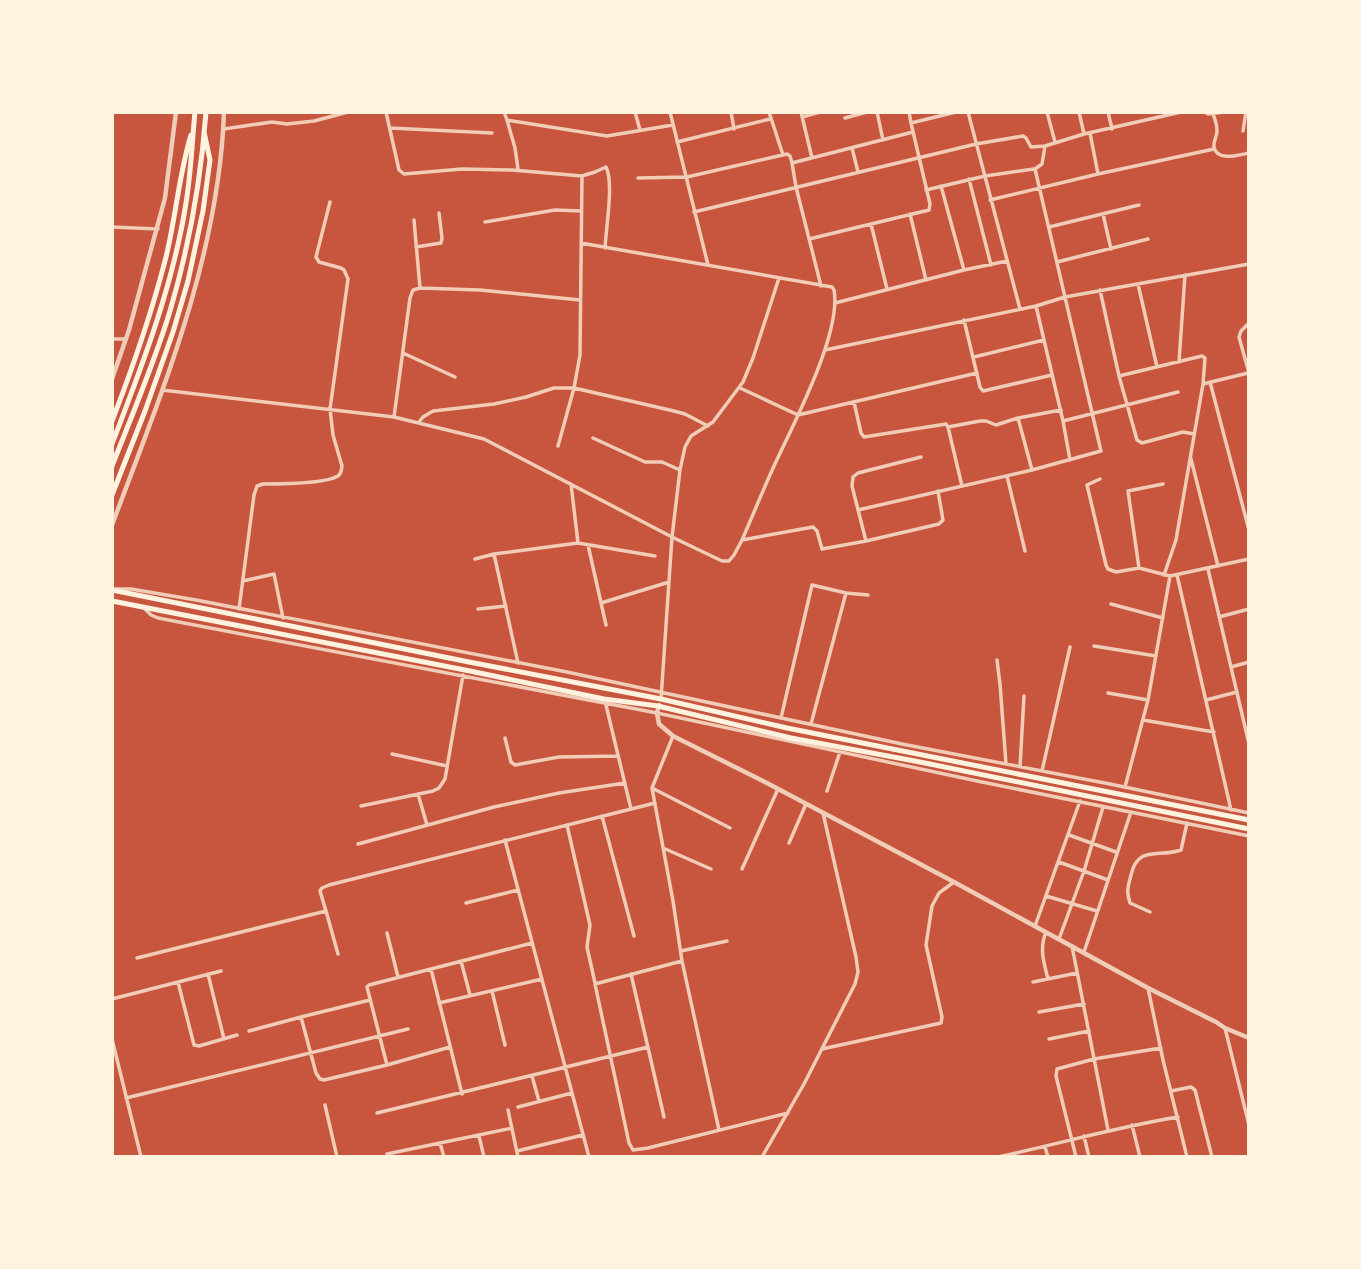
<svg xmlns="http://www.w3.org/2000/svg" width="1361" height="1269" font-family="'PT Serif',serif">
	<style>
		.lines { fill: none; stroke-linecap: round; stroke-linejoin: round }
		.minor { stroke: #f1ccb7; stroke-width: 3.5 }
		.tertiary { stroke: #f1ccb7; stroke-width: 4.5 }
		.trunk { stroke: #fff3e0; stroke-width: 5 }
	</style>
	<rect width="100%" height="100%" fill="#c8553d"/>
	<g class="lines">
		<path class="minor" d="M386,112L399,170L404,174L462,169L512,170L582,176L580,355L574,388L558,446
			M504,112L507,120L607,136L673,125
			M635,112L640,130
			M670,112L708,265
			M731,112L734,129
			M769,112L783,155
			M801,112L812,158
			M877,112L883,140
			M909,112L911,123
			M968,112L1020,309
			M1047,112L1055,142
			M1079,112L1084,134
			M1108,112L1112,129
			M1205,112L1208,114L1224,112
			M1213,114C1215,119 1217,125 1217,131C1217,136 1213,142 1214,147C1217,162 1239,155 1249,153
			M802,117L820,112
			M845,118L867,112
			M507,120L515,148L518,169
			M390,128L492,133
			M224,129L272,122L287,124L314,121L348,112
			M1243,131L1246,112
			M1090,133L1098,174
			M677,142L770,119
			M852,148L858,172
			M792,163L796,187L821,286
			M582,176L595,172L606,167C614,182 606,228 605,248
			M638,178L687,177L787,154L790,156L792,163L913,132
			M969,179L991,265
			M941,186L964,270
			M926,190L985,176L1034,169
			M990,200L1098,174L1214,149
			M694,212L976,144L1023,136L1026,138L1031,147L1045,146L1084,134L1181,112
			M910,214L926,280
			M1103,214L1111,249
			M414,220L420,288
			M485,222L555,210L581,211
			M871,224L887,289
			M112,227L158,229
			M1049,227L1139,205
			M809,239L929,210L930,204L911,123L956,112
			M416,247L441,243L442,238L439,213
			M1057,262L1148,239
			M1138,284L1157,367
			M1100,290L1119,376L1137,440L1142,443L1183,432L1194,434
			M835,303L964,270L1007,261
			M1036,306L1063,421L1070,460
			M964,320L980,387L983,391L1052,375
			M1249,323L1241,331L1239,337L1249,373
			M112,339H126
			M825,350L1036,306L1065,297L1249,264
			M403,353L455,377
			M974,357L1044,340
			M1179,362L1185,275
			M1119,376L1202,356L1205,358L1203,384L1176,540L1164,575
			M1210,382L1249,530
			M1203,384L1248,373
			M740,388L798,415L977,373
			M162,390L394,417L484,439L672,537L722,561H729L734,555L742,540C753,515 763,490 774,466C793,425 842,333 834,290L832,287L581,243
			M854,402L861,433L864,437L946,424L948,427L962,486
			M394,417L410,298L413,290L420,288L480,290L580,300
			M1018,418L1032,470
			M1063,421L1178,392
			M419,422L423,417L433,411L494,404L526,397L554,388H574L674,411L685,414L708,426
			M948,427L980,421H986L996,425L1018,418L1061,410
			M593,438L645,462H662L680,470
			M1191,459L1218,566
			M1007,476L1025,551
			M1100,479L1087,485L1106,565L1108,569L1116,572L1139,568L1170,576L1249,559
			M571,484L578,543
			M858,510L1032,470L1101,451L1035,169L1042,164L1045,146
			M742,540L813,527L817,531L822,549L866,541L939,524L943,520L938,491
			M866,541L852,486L853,477L858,473L921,457
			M588,545L606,625
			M475,559L494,554
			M1139,568L1128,491L1163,484
			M1208,569L1249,744
			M1177,575L1231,810
			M243,581L274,574L283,618
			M114,589H131L196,600L567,672L902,744L1110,784L1249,813
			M601,603L669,582
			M1111,604L1163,618
			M145,609L151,615L158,618L657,713L982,782L1249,836
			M239,609L254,495L257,486L263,484C279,484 325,484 338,476C342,473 341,471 342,466L333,435L330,409L348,279L344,270L341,268L319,262L316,257L330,202
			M478,609L506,606
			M1219,617L1249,609
			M1094,646L1156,656
			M997,660L1000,684L1006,764
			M518,663L494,554L578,543L655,556
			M1231,667L1249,662
			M1108,693L1148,700
			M661,699L672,537L680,470L685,447L691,436L713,422L743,382L753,358L779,278
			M1206,700L1237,692
			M605,701L631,809
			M781,718L812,585L846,593L868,595
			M1143,720L1214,732
			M811,724L846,593
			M673,736L652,788L673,901L682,961L719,1130
			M505,738L511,762L515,765L559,757L618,756
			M392,754L447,766
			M1020,767L1024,696
			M1042,771L1070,647
			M1125,787L1148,700L1170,576
			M652,788L730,828
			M827,791L840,752
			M418,794L427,825
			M361,806L433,791L439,788L445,779L463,675
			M602,816L634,936
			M567,825L590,925L587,947L595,983
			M1069,835L1116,852
			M505,840L589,1157
			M789,843L806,804
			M358,844L494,807L559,793L625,783
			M663,848L711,869
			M1059,862L1108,880
			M742,869L778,789
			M1046,896L1097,911
			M466,903L518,890
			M326,911L338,954
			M1150,912L1130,903C1126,891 1128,887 1131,875C1138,845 1158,858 1181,850L1187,823
			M1035,926L1080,801
			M1046,932C1039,949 1044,963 1048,979
			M387,933L398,977
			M1059,939L1084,871L1103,807
			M1072,946L1108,1130
			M681,951L727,941
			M1084,952L1131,812
			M137,958L326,911L320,891L322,888L329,885L655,803
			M461,961L470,995
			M682,961L595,984L629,1143L633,1150L648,1148L788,1113
			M431,969L462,1094
			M208,974L224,1039
			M631,974L664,1117
			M178,982L194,1045L199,1046L237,1035
			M1033,982L1077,973
			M1148,988L1163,1060L1187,1157
			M492,991L505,1045
			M112,999L221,971
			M439,1003L542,979
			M1039,1012L1084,1004
			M301,1017L316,1073L320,1079L324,1080L387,1065L450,1047
			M1225,1028L1249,1125
			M249,1031L301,1017L370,1000
			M112,1039L141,1157
			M1049,1039L1089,1031
			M822,1049L941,1023L942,1017L926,945L932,906L939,893L954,882
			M387,1065L367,987L369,985L532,943
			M532,1076L539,1101
			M1171,1091L1191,1087L1195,1090L1212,1157
			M126,1098L408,1029
			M325,1105L337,1157
			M518,1107L572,1093
			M508,1110L518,1157
			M377,1113L648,1047
			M1132,1125L1140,1157
			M479,1136L484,1157
			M1084,1136L1089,1157
			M440,1143L444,1157
			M1045,1147L1048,1157
			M517,1151L583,1135
			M387,1154L512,1128
			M762,1157L804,1084L855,984L858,972L856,957L823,813
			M998,1157C1058,1144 1117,1127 1178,1117
			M1076,1157L1056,1076L1057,1069L1094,1059L1161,1048"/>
		<path class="tertiary" d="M112,379L129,330L165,198L176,112
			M112,525C162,392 219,256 224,112
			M659,705L657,713L659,724L673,736L765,782L954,882L1148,988L1216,1022L1225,1028L1249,1038"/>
		<path class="trunk" d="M112,421C133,367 152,312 166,257C176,216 179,174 191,135
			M112,444C142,366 173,286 186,203C191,173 192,142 195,112
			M112,466C132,415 154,364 170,311C189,247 201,179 206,112
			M112,495L145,411L173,332L188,281L203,211L210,160L204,132
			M112,590L469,662L661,699L787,728L1249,820
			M112,601L470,671L604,699L658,706L791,738L920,762L1249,829"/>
	</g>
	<rect width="1361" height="1269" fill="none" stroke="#fff3e0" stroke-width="228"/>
</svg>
